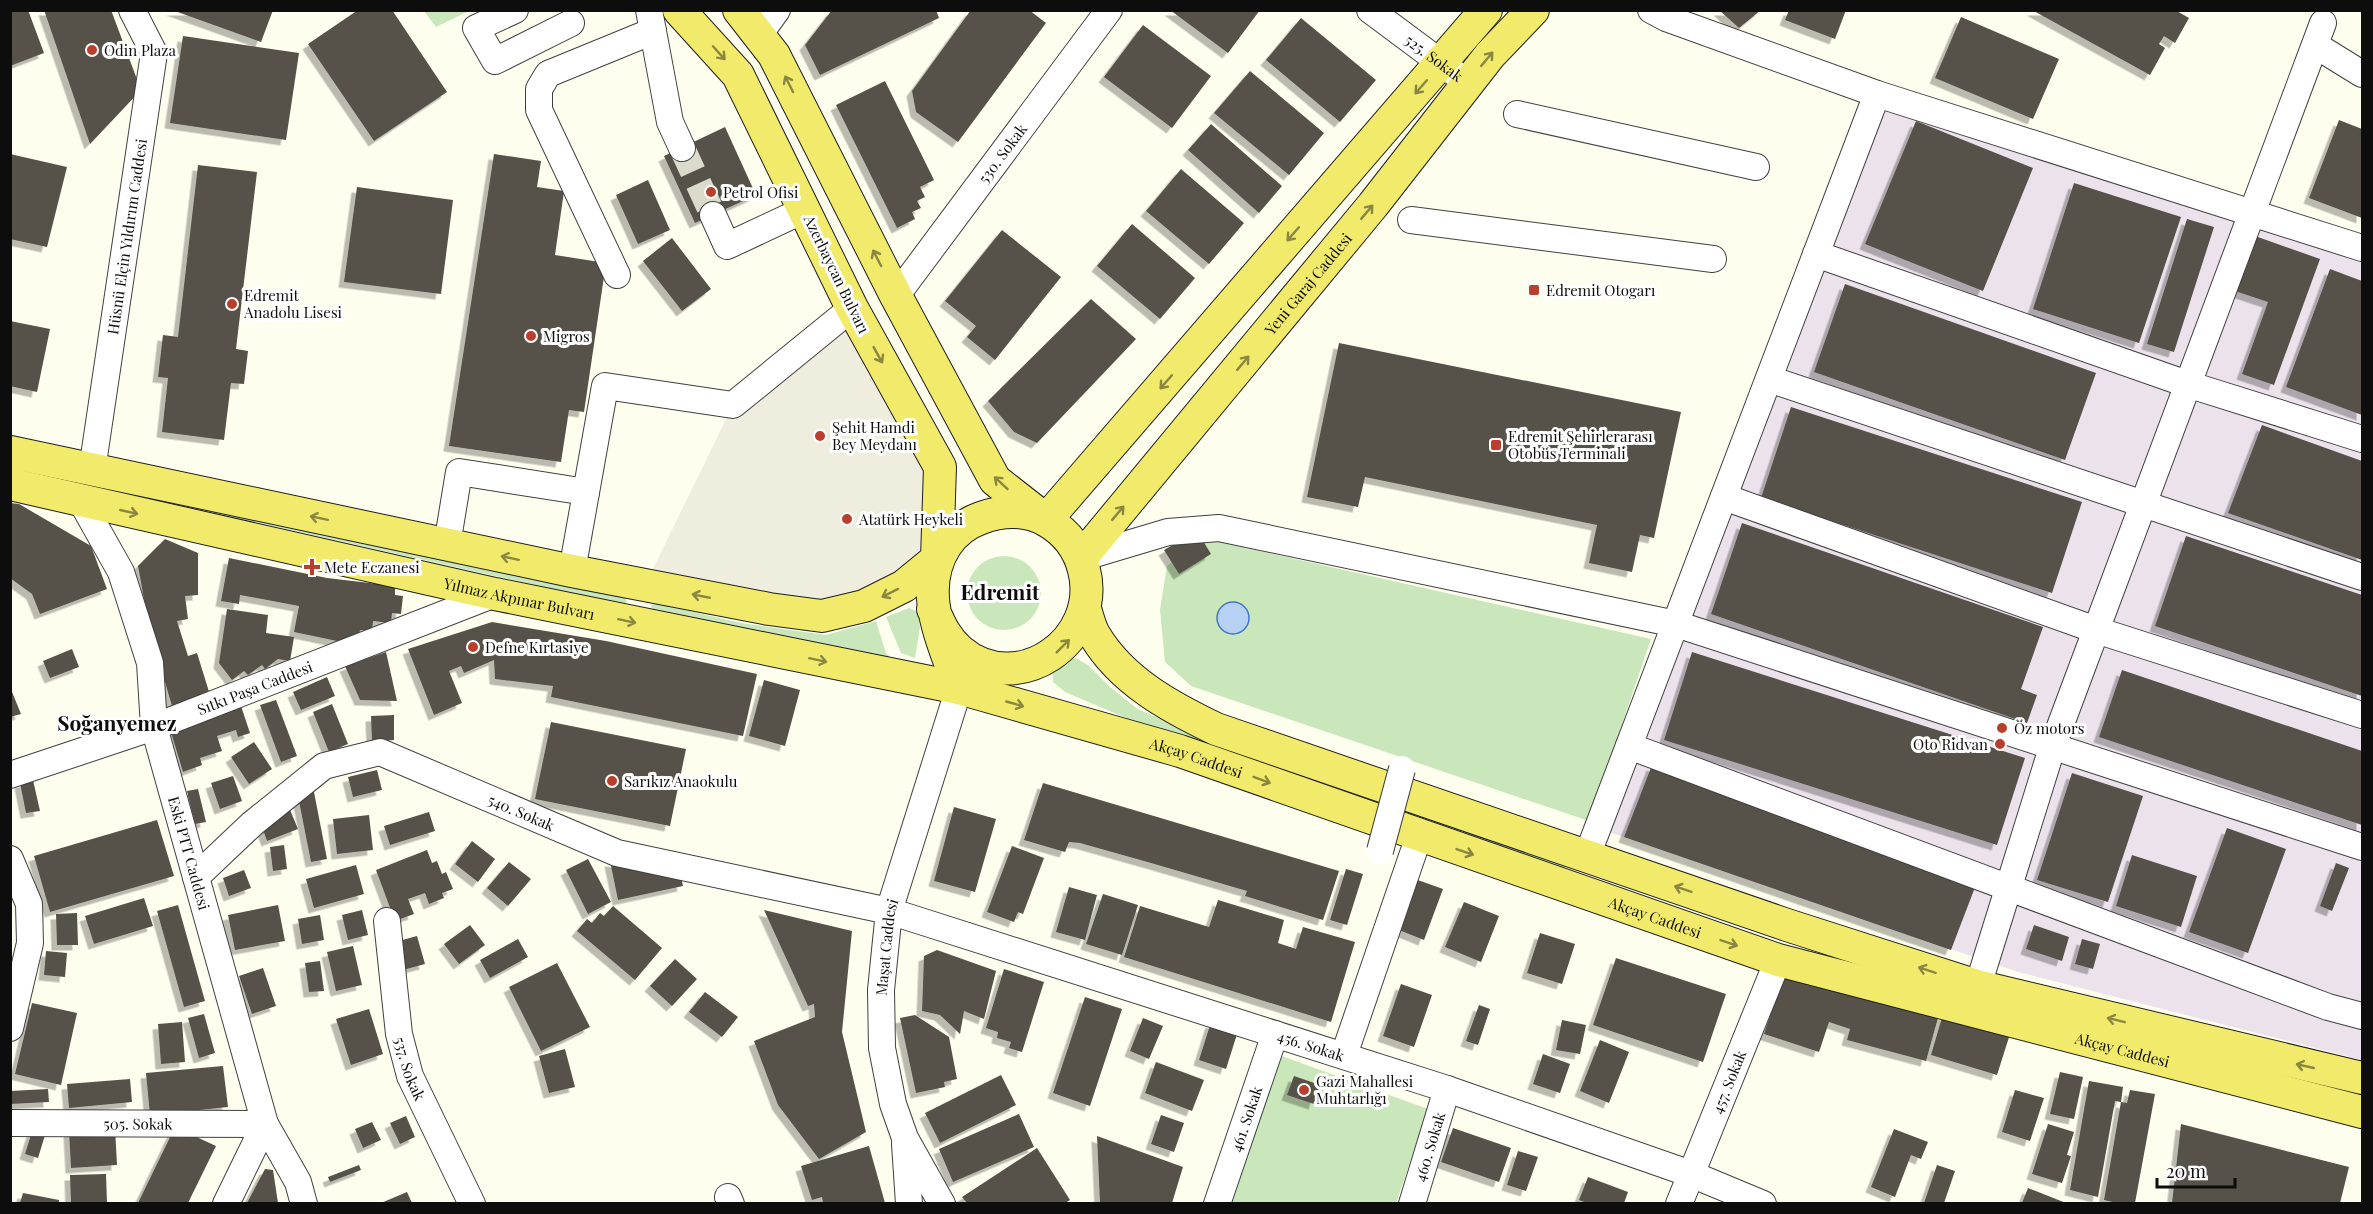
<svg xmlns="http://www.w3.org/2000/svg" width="2373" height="1214" font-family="'Playfair Display',serif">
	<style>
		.industrial { fill: #ece2eb }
		.green { fill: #c9e7ba }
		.plaza { fill: #eeedde }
		.water { fill: #b6d1f3; stroke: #4078c7; stroke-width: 1.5 }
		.building { fill: #56514a; filter: url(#shadow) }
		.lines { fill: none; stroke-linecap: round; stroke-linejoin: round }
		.minor-tunnel { stroke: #dadacd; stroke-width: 26; stroke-dasharray: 26 13; stroke-linecap: butt }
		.minor-casing { stroke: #404040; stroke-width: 28 }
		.major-casing { stroke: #1e1e1e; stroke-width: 34 }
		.minor { stroke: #fff; stroke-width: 26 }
		.major { stroke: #f2ea6b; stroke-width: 32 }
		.minor-bridge-casing { stroke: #404040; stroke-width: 28; stroke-linecap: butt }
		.minor-bridge { stroke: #fff; stroke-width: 26 }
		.oneway { stroke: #8b8741 }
		.poi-dot { fill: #b73f2c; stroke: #fff; stroke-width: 2 }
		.labels { text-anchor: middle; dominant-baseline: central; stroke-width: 6; stroke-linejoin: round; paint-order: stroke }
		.poi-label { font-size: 15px; fill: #0d0d0d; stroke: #fff; text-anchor: start }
		.street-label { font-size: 15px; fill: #0d0d0d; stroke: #fff }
		.district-label { font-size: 21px; font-weight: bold; fill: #0d0d0d; stroke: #fff }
	</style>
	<defs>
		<filter id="shadow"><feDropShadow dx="-5.5" dy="5.5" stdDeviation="0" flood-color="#0004"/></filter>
	</defs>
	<rect width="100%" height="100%" fill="#fefeef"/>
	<path class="industrial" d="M1887,107L2362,257V1060L2018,972L1594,827Z"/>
	<path class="green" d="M424,11H469L436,27Z
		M94,480L625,598L627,602L621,604L94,486L90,482Z
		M1202,538L1651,639L1589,821L1191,686L1165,662L1160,610L1167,566Z
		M967 593a37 37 0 1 1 74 0a37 37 0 1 1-74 0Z
		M655,603L741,623L826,635L876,621L886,653L892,659L652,609L651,605Z
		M909,608L918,612L920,627L915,658L901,653L886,617Z
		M1074,657L1088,665L1110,687L1139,710L1259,757L1565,864V872L1145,726L1065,692L1053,682C1052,665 1058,663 1074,657Z
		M1279,1055L1428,1109L1396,1203L1230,1204Z"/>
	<path class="plaza" d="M852,308L940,467L937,559L864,606L645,585L733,405Z"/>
	<path class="water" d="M1217 618a16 16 0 1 1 32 0a16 16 0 1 1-32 0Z"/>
	<path class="building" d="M10,10H28L44,53L10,66Z
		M44,10H111L141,90L90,144Z
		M172,10H273L261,42Z
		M358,10H392L447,92L374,141L308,44Z
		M832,10H936L939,18L820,75L805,45Z
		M971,10H1029L1046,23L958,142L916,112L912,91Z
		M1170,10H1260L1228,53Z
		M1719,10H1761L1739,28Z
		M1789,10H1846L1835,39L1785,20Z
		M2032,10H2175L2189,18L2175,43L2164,36L2159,44L2165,48L2150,75Z
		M1961,17L2059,59L2033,119L1935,78Z
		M1301,18L1376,80L1340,122L1266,60Z
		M1143,25L1211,76L1172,128L1104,77Z
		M183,36L299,53L286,140L170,123Z
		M1250,71L1324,133L1289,175L1214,113Z
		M885,81L934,180L920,187L925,197L917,201L921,208L912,212L915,219L897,228L836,105Z
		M2339,120L2362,129V218L2309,198Z
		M1916,121L2033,168L1983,291L1865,244Z
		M1211,124L1282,186L1259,213L1188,150Z
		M725,127L756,195L695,223L664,156Z
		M10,154L67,167L47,247L10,239Z
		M494,154L541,161L537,187L564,191L555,255L606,263L584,412L569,410L561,462L449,446Z
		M198,165L257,172L236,349L248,351L244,384L231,383L224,440L162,432L168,378L158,377L163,335L178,337Z
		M1181,169L1244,223L1209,264L1146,211Z
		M648,180L670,230L638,244L616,195Z
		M2074,183L2181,217L2139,343L2033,309Z
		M357,187L453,200L441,294L344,282Z
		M2187,219L2214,227L2174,352L2147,344Z
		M1132,224L1195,278L1160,319L1097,266Z
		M1002,230L1061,277L995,360L967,337L976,326L945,301Z
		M2255,236L2320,259L2274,385L2242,374L2268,302L2235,291Z
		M672,238L711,289L682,311L643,261Z
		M2330,269L2362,281V415L2286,387Z
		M1845,284L2096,373L2065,460L1814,372Z
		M1091,299L1136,339L1037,443L1014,432L988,401Z
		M10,321L50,329L37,392L10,386Z
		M1339,343L1681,412L1654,538L1640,535L1632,572L1589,563L1597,525L1365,477L1358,507L1307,497Z
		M1791,407L2082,502L2052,593L1761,498Z
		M2262,425L2362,461V560L2228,513Z
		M10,503L19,504L91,546L107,589L40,614L32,594L10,578Z
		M1742,523L2043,627L2021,689L2037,695L2027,723L1711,614Z
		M1197,531L1211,554L1179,574L1164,550Z
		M2186,536L2362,595V696L2155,626Z
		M165,539L198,553V595L185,596L188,619L177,621L188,656L197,653L210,695L172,706L149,627L138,566Z
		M229,558L327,578L395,586V595L403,596L401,614L392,613L391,623L373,621L372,631L360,630L359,636L337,641L294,632L299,606L240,595L239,604L221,601Z
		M227,609L268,615L266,633L294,637L290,661L278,659L265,669L262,665L248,675L244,671L232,680L219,663Z
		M492,622L606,641L757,674L743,736L551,697L553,686L495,679L494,660L464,673L461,666L449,671L462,703L434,715L408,649Z
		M72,649L79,667L50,678L43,661Z
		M386,652L397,701L360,700L345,666Z
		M1692,652L2025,758L1997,845L1664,740Z
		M2122,670L2362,751V825L2099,737Z
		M327,677L335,696L301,710L293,692Z
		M764,680L800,690L785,746L749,736Z
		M10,687L21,714L10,717Z
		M276,700L297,756L281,762L260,705Z
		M332,704L348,744L329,752L313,712Z
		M241,706L250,733L238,737L236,730L217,736L222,751L200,758L202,765L183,772L170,729Z
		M394,715V740L372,742L371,716Z
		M551,722L686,749L670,826L535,799Z
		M254,742L272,769L249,784L231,757Z
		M1652,765L1977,882L1951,950L1624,837Z
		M377,770L382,790L353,797L348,777Z
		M2072,773L2143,796L2108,902L2037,880Z
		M233,776L242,801L220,809L211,783Z
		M33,780L40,811L26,813L20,783Z
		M1043,783L1339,871L1323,920L1245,896L1247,891L1151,863L1080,843L1069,842L1065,852L1024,840Z
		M313,787L327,859L311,862L297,791Z
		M198,789L206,822L195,824L187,791Z
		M954,807L996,819L975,892L934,881Z
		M290,810L298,829L267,841L260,821Z
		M429,812L435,831L390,845L384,826Z
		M369,815L373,850L337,854L333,819Z
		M157,820L174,876L50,912L34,856Z
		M2227,828L2286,849L2248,953L2189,932Z
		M472,841L495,859L478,882L455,864Z
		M284,845L287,869L273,871L270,847Z
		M1012,846L1044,858L1023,914L1018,912L1014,922L987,912Z
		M427,850L432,863L437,861L442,874L446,872L453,889L442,893L444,898L429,904L425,893L408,899L414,914L395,921L376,870Z
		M2132,855L2197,876L2181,927L2116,906Z
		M588,859L611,902L588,914L566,870Z
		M610,861L679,867L683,886L618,900Z
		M509,862L531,879L508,906L487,888Z
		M2336,863L2349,868L2332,911L2320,906Z
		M356,865L364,894L314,908L306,879Z
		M1346,869L1363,874L1347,925L1330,920Z
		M244,870L251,888L229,896L223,878Z
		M1412,878L1443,889L1424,940L1394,928Z
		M1069,887L1097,895L1085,940L1056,932Z
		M1103,894L1138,905L1122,955L1086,944Z
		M144,898L153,926L94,944L85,916Z
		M1218,900L1284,920L1278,943L1296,949L1303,927L1355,942L1331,1022L1124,957L1140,906L1209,927Z
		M1464,902L1499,916L1481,962L1445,947Z
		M178,905L205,1001L184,1007L157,911Z
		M278,905L285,941L235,950L228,915Z
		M613,906L662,948L635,980L577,931L587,919L592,923L600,913L604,916Z
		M362,910L368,935L348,940L342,915Z
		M764,910L852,931L842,1032L866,1132L819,1159L778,1105L754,1041L815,1017L814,1004L808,1006Z
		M77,913L78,945H57L56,914Z
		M320,915L324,940L302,944L298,919Z
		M470,925L485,945L459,964L444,944Z
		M2034,925L2069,937L2062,961L2026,949Z
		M1540,933L1575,944L1562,984L1527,973Z
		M417,936L425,964L403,970L395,942Z
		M518,939L528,957L490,978L480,960Z
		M2082,939L2100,944L2093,969L2075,964Z
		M353,946L362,985L336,991L327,952Z
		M937,950L996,971L984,1019L964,1011L960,1034L940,1015L922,1011L924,956Z
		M46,951L67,953L65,977L44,975Z
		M1616,958L1726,994L1703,1062L1593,1025Z
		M675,959L697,979L672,1006L650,986Z
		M320,961L324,991L309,992L305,963Z
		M557,963L590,1027L541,1051L509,987Z
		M1787,965L1940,1011L1926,1061L1847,1040L1850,1029L1829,1022L1819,1052L1764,1034Z
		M263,968L276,1006L252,1014L239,976Z
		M1004,969L1044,982L1022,1052L1009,1048L1011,1042L997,1038L998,1032L986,1028Z
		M1401,984L1432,995L1414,1047L1383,1036Z
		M705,992L738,1017L722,1037L689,1012Z
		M1085,997L1122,1009L1090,1106L1053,1093Z
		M32,1003L77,1013L61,1085L15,1074Z
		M1479,1005L1490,1009L1478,1045L1466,1041Z
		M369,1009L383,1054L351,1065L336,1019Z
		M204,1014L215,1053L199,1058L188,1018Z
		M1943,1014L2010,1034L1997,1075L1931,1055Z
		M915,1015L949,1037L957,1079L944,1082L945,1087L916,1093L900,1018Z
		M1143,1018L1163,1026L1149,1059L1130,1051Z
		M1562,1020L1586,1025L1580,1054L1556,1050Z
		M182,1022L185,1062L161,1064L158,1024Z
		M1211,1022L1238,1031L1226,1069L1199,1060Z
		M1600,1040L1629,1052L1609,1103L1580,1091Z
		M565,1049L575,1087L549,1093L539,1056Z
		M1543,1054L1570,1064L1560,1093L1533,1084Z
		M1156,1062L1204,1080L1192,1111L1145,1093Z
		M223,1066L228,1107L150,1115L146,1073Z
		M2060,1072L2083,1077L2074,1119L2050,1114Z
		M1001,1075L1016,1105L940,1143L925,1113Z
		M1294,1076L1320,1085L1314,1104L1287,1095Z
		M130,1079L132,1102L69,1108L67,1084Z
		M2089,1081L2123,1087L2121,1102L2115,1101L2098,1197L2070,1190Z
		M48,1089L49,1102L10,1104V1091Z
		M2015,1090L2044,1098L2030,1141L2002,1132Z
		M2130,1090L2155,1094L2135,1203H2117L2104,1200L2121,1102L2127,1103Z
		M1019,1114L1034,1147L953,1182L939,1149Z
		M1161,1115L1184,1123L1174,1152L1151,1144Z
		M406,1116L415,1137L400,1144L390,1123Z
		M372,1122L381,1140L363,1148L355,1129Z
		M2048,1124L2074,1132L2067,1155L2071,1156L2062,1183L2032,1174Z
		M2181,1124L2349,1167L2340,1203H2172Z
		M175,1127L216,1146L188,1203H138Z
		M33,1128L46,1132L38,1158L25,1154Z
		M115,1128L117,1165L71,1168L69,1131Z
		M1453,1128L1511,1148L1499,1182L1441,1162Z
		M1894,1129L1928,1142L1921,1159L1911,1155L1895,1197L1871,1187Z
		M1097,1136L1183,1167L1172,1203H1100Z
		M869,1146L885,1203H823L822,1197L812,1200L801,1166Z
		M1037,1148L1070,1200L1065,1203H967L962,1197Z
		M1518,1151L1538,1157L1526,1191L1507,1185Z
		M359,1165L361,1170L330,1182L328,1177Z
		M1937,1165L1955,1171L1944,1203H1924Z
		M265,1169L273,1170L278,1203H247Z
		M106,1174L107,1203H71L70,1175Z
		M1588,1177L1628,1192L1624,1203H1587L1579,1200Z
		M2028,1188L2066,1203H2022Z
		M407,1192L412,1203H381Z
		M23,1193L59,1200V1203H20Z"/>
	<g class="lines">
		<path class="minor-tunnel" d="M682,148L713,215"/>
		<defs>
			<g id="minor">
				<path d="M515,10L476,28L495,61L571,23"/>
				<path d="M649,10L670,122L682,148"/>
				<path id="s1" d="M1370,10L1468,83"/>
				<path d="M1651,10L1666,18L1877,94L2362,248"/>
				<path d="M759,35L777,10"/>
				<path d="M2315,45L2362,74"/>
				<path d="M1517,114L1756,167"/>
				<path d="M713,215L727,246L806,209"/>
				<path d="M1411,220L1713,259"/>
				<path d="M1816,254L2187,384L2362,439"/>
				<path d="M617,275L539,110V89L548,74L653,31"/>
				<path id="s2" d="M896,296L1109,10"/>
				<path d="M1769,379L2362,577"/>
				<path id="s3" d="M92,470L154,53L132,10"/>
				<path d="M1724,497L2096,630L2362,715"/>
				<path id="s4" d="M81,501L121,572L150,663L154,727L265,1124L298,1182L304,1204"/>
				<path d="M447,545L459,472L586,492"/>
				<path d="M1081,558L1168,532L1219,528L1676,624L2362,847"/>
				<path d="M572,571L605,386L733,405L852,308"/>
				<path d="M1629,746L2328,1007L2362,1016"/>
				<path id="s5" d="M10,775L154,727L495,594"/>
				<path d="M1587,856L1877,94"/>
				<path d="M10,859L29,904L30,943L10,1028"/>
				<path id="s6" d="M196,877L252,824L324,766L380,752L617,853L889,911L1447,1089L1691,1174L1763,1204"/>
				<path id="s7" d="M387,921L399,1034L410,1076L472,1204"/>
				<path d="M1972,1005L2052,748L2323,23"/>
				<path d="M1344,1055L1419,836"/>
				<path id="s8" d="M10,1123L265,1124L226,1204"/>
				<path d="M905,1144L909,1204"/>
				<path d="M728,1197L731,1204"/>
				<path id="s9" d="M942,1204L905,1138L893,1104L882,1048L881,990L889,911L959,688"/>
				<path id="s10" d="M1217,1204L1275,1034"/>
				<path id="s11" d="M1412,1204L1447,1089"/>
				<path id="s12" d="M1679,1204L1778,960"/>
			</g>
			<g id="major">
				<path d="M739,10L774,55L896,296L995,480L1046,520L1486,10"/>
				<path d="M10,452L572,571L769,609L822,616L864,606L904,586L937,559L940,467L852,308L738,75L679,10"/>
				<path id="s13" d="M10,484L495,594L959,688L1180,751L1778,960L2362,1112"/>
				<path id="s14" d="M1081,558L1373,205L1490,55L1533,10"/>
				<path d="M933,609C940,625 946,639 960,651C1017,699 1102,641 1084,570C1079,549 1066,532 1047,521C1027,509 1002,510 981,518C967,523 954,533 946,545C916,591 944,642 959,688"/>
				<path d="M1085,609C1088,618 1090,628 1095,636C1122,681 1170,707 1216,729L1787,925L1977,986L2362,1078"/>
			</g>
		</defs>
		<use href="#minor" class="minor-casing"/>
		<use href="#major" class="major-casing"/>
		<use href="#minor" class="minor"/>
		<use href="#major" class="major"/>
		<defs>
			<path id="minor-bridge" d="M1380,851L1402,769"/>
		</defs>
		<use href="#minor-bridge" class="minor-bridge-casing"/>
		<use href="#minor-bridge" class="minor-bridge"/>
	</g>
	<defs><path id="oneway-shaft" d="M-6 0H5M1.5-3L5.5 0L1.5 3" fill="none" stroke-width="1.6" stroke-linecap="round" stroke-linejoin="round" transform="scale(1.5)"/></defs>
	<g class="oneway">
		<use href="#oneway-shaft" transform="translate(719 53) rotate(48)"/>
		<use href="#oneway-shaft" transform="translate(1487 59) rotate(-50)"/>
		<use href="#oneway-shaft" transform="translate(789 84) rotate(-117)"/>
		<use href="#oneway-shaft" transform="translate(1421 87) rotate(131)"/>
		<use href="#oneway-shaft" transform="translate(1367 212) rotate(-50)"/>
		<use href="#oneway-shaft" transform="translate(1293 234) rotate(131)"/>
		<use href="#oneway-shaft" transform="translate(877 258) rotate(-117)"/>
		<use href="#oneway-shaft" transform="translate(878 355) rotate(61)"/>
		<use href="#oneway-shaft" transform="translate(1243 363) rotate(-50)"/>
		<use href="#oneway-shaft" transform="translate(1166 382) rotate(131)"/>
		<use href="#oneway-shaft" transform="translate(1001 483) rotate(-137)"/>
		<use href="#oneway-shaft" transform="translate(129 512) rotate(13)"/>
		<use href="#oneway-shaft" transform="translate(1118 513) rotate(-50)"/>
		<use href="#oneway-shaft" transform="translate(319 518) rotate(-168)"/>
		<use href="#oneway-shaft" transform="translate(510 558) rotate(-168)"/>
		<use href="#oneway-shaft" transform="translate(890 593) rotate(153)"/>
		<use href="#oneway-shaft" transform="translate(701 596) rotate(-169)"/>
		<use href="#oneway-shaft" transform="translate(627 621) rotate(12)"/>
		<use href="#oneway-shaft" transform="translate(1063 646) rotate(-45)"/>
		<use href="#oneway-shaft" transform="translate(818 660) rotate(12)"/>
		<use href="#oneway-shaft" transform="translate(1015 704) rotate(16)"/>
		<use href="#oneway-shaft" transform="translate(1262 780) rotate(20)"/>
		<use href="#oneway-shaft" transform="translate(1465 852) rotate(19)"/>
		<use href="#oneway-shaft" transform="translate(1683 889) rotate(-161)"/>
		<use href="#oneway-shaft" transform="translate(1729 943) rotate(19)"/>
		<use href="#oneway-shaft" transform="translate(1927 970) rotate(-162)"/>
		<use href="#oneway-shaft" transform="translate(2116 1020) rotate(-166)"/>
		<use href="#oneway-shaft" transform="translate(2305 1066) rotate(-167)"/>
	</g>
	<g class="poi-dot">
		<circle cx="92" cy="50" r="6"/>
		<circle cx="711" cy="192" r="6"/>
		<rect x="1528" y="284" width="12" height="12" rx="3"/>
		<circle cx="232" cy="304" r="6"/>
		<circle cx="531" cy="336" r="6"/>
		<circle cx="820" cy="436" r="6"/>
		<rect x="1490" y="439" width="12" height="12" rx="3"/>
		<circle cx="847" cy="519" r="6"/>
		<path d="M309 558h6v6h6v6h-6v6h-6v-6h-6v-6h6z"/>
		<circle cx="473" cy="647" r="6"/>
		<circle cx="2002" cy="728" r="6"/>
		<circle cx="2000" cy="744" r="6"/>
		<circle cx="612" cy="781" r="6"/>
		<circle cx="1304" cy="1090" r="6"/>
	</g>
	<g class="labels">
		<g class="poi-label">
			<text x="104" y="50">Odin Plaza</text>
			<text x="723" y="192">Petrol Ofisi</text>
			<text x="1546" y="290">Edremit Otogarı</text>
			<text x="244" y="295">Edremit<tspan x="244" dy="17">Anadolu Lisesi</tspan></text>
			<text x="543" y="336">Migros</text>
			<text x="832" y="427">Şehit Hamdi<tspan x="832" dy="17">Bey Meydanı</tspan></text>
			<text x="1508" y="436">Edremit Şehirlerarası<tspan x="1508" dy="17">Otobüs Terminali</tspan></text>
			<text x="859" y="519">Atatürk Heykeli</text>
			<text x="324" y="567">Mete Eczanesi</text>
			<text x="485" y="647">Defne Kırtasiye</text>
			<text x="2014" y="728">Öz motors</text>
			<text x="1988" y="744" text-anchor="end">Oto Ridvan</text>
			<text x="624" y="781">Sarıkız Anaokulu</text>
			<text x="1316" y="1081">Gazi Mahallesi<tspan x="1316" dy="17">Muhtarlığı</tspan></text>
		</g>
		<g class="street-label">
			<text stroke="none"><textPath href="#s1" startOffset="80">525. Sokak</textPath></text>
			<text stroke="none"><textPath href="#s2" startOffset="178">530. Sokak</textPath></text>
			<text stroke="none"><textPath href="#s3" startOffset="236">Hüsnü Elçin Yıldırım Caddesi</textPath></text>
			<text transform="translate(837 274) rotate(64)">Azerbaycan Bulvarı</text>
			<text stroke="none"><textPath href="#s14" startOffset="356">Yeni Garaj Caddesi</textPath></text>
			<text stroke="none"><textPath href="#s13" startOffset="522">Yılmaz Akpınar Bulvarı</textPath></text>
			<text stroke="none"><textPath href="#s5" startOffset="260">Sıtkı Paşa Caddesi</textPath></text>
			<text stroke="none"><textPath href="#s13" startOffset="1218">Akçay Caddesi</textPath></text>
			<text stroke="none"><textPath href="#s6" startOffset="381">540. Sokak</textPath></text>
			<text stroke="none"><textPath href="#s4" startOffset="372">Eski PTT Caddesi</textPath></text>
			<text stroke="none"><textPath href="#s13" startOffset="1704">Akçay Caddesi</textPath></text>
			<text stroke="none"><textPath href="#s9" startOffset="270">Maşat Caddesi</textPath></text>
			<text stroke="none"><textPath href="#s6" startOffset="1206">456. Sokak</textPath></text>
			<text stroke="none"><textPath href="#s13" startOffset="2190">Akçay Caddesi</textPath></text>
			<text stroke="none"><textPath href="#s7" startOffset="150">537. Sokak</textPath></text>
			<text stroke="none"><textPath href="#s12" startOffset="132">457. Sokak</textPath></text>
			<text stroke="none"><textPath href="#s10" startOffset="90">461. Sokak</textPath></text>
			<text stroke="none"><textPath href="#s8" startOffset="128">505. Sokak</textPath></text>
			<text stroke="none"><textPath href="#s11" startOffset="60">460. Sokak</textPath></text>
		</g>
		<g class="district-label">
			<text x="1000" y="591">Edremit</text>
			<text x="117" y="722">Soğanyemez</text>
		</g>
	</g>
	<rect width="2373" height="1214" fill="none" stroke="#0d0d0d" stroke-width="24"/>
	<path d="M2157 1178v9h78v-9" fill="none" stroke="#0d0d0d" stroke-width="3"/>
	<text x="2166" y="1178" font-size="18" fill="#0d0d0d" stroke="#ffffff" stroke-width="4.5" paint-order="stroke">20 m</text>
</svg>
